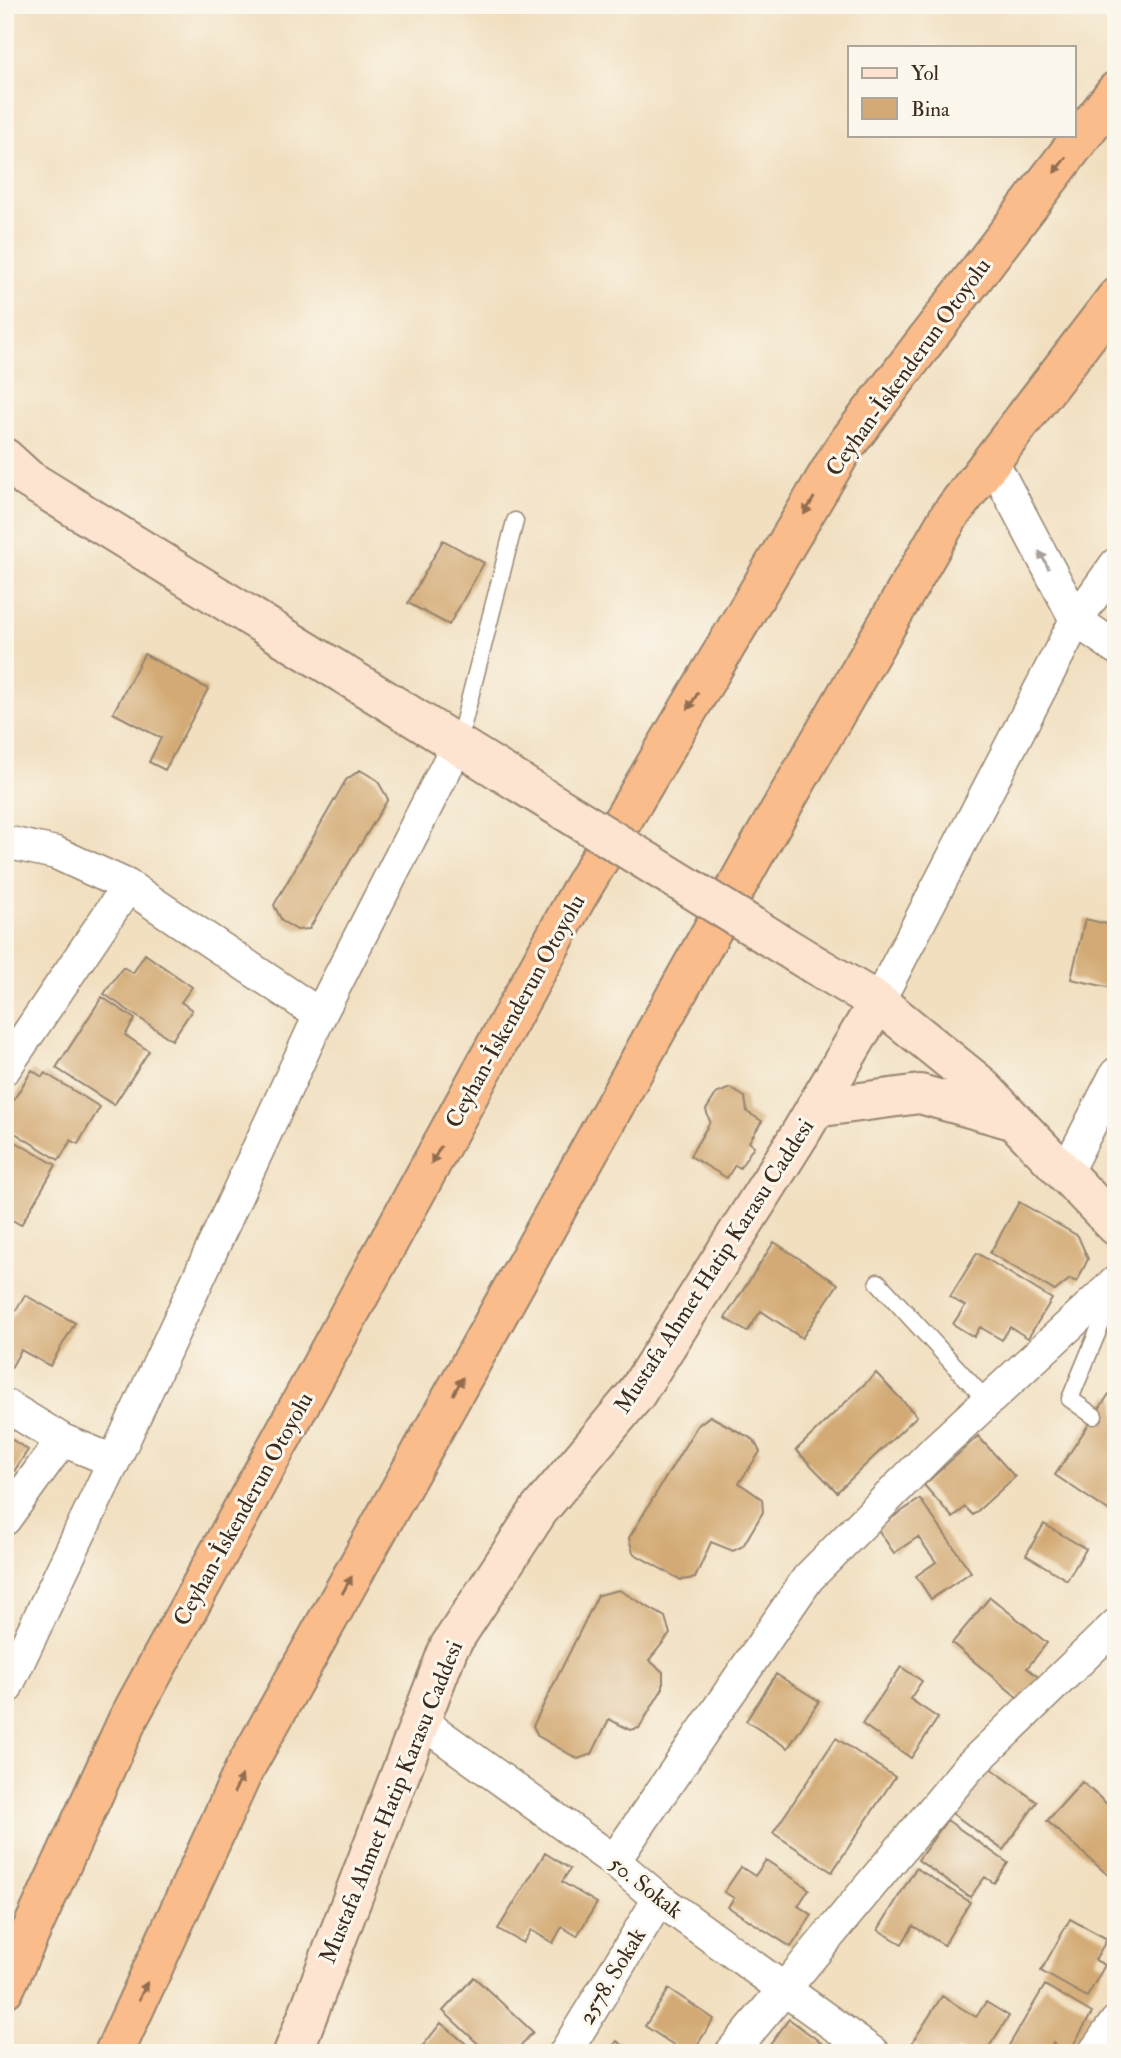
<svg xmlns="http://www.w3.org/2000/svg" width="1121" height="2058" font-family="'IM FELL Double Pica',serif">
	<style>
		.building { fill: #d3aa75 }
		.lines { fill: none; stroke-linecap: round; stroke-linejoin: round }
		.lane-casing { stroke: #96846f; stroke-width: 19 }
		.street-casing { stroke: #96846f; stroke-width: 35 }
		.secondary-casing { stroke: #96846f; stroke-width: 42 }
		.highway-casing { stroke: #96846f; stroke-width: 42 }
		.lane { stroke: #fff; stroke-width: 16 }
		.street { stroke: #fff; stroke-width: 32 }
		.secondary { stroke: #fde4d1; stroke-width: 38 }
		.highway { stroke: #fabc8b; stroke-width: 38 }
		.secondary-bridge-casing { stroke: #96846f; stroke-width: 42; stroke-linecap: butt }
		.secondary-bridge { stroke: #fde4d1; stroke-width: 38 }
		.oneway { fill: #916c4f }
		.oneway2 { fill: #a79f9a }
		.labels { text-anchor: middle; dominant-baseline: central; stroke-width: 6; stroke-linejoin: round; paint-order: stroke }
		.street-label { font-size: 23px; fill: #3b2a1e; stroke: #fbf7ec }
	</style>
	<rect width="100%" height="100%" fill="#fbf7ec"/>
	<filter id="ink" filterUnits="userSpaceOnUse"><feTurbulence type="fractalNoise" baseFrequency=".0143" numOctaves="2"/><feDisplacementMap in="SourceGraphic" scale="14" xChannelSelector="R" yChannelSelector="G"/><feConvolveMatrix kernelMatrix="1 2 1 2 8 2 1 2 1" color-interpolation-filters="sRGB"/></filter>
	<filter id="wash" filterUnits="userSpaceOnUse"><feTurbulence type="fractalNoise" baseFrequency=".00686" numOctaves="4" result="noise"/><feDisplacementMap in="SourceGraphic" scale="28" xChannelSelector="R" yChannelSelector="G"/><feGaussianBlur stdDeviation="1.57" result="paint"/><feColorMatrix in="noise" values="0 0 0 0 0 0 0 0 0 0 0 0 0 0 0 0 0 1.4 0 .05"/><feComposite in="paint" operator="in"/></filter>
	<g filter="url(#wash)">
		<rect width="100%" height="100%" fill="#f1dfc0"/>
		<g id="blocks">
			<path class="building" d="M443,540L484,563L449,625L408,603Z
				M144,654L208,689L165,770L149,762L161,738L113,713Z
				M360,770L377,780L388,799L309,929L297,930L282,921L274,905L346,780Z
				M1085,919L1116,926V989L1071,979Z
				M145,954L192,987L181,1002L192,1010L172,1040L104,994L123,967L133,973Z
				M102,997L135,1019L125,1035L149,1051L114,1105L56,1068Z
				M32,1070L42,1077L45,1073L100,1107L78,1144L71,1140L59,1160L5,1127V1114Z
				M730,1088L745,1097L747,1112L762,1121L749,1142L754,1146L740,1168L735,1165L727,1178L690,1156L710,1122L706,1110L716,1094Z
				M5,1136L56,1165L21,1225L5,1216Z
				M1019,1202L1078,1236L1088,1259L1077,1282L1070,1279L1055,1291L990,1253Z
				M774,1242L838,1284L802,1338L761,1311L747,1332L725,1318Z
				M977,1253L1052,1299L1028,1338L1010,1327L1002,1340L980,1327L974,1337L953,1324L965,1306L950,1297Z
				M25,1295L75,1323L50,1366L21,1350L11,1368L5,1365V1328Z
				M876,1373L917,1416L837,1492L796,1450Z
				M1109,1394L1116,1398V1516L1055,1475Z
				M710,1416L754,1440L760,1452L739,1483L762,1499L763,1512L743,1546L733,1551L711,1542L695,1578L681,1580L633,1553L629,1538L697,1426Z
				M5,1435L28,1450L5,1485Z
				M978,1436L1015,1477L973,1515L965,1507L953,1518L924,1485Z
				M920,1499L971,1572L931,1599L916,1576L936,1562L918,1537L894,1553L877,1528Z
				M1044,1524L1086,1549L1067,1580L1026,1555Z
				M619,1590L665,1617L670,1634L649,1660L663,1672V1688L639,1728L630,1730L609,1719L592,1754L578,1759L538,1736L533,1726L598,1595Z
				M990,1597L1047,1643L1027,1668L1042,1680L1023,1702L952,1643Z
				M901,1667L922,1681L910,1699L938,1718L911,1758L862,1724Z
				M776,1674L819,1701L788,1748L746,1721Z
				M836,1738L895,1777L832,1872L773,1833Z
				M984,1763L1037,1802L1003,1850L949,1811Z
				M1082,1782L1116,1812V1866L1108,1875L1047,1821Z
				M947,1820L1008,1863L994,1883L985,1877L970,1897L918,1860Z
				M545,1853L570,1869L562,1882L597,1903L577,1936L562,1927L553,1943L531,1930L523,1943L498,1929Z
				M766,1860L809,1889L798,1906L812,1915L791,1947L728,1907L734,1898L724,1892L741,1867L755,1876Z
				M916,1868L970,1902L944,1945L913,1926L902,1944L878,1930Z
				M1070,1919L1107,1939L1095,1960L1105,1965L1087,1997L1041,1971Z
				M474,1977L533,2032L514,2053H488L443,2011Z
				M1045,1985L1092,2013L1069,2052L1053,2043L1047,2053H1017L1008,2047Z
				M669,1989L714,2019L692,2053H686L645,2026Z
				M942,1996L976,2017L986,2002L1009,2016L985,2053H964L958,2049L956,2053H928L912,2043Z
				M789,2019L835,2053H764Z
				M441,2023L477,2053H417Z
				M617,2041L634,2053H608Z"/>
		</g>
	</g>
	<g filter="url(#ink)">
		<use href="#blocks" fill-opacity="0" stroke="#96846f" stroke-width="2"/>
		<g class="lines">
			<defs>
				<path id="lane" d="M458,744L515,521
					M878,1282L987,1401
					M1094,1416L1070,1399L1113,1295"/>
				<path id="street" d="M992,461L1076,620L1116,648
					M5,842L56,853L128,886
					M878,1002L1076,620L1116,564
					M5,1068L128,886L320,1015
					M1065,1174L1116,1074
					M5,1405L62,1440L114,1461
					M5,1519L62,1440
					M5,1690L114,1461L320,1015L458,744
					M419,1720L614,1861L659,1899L873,2053
					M614,1861L808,1578L936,1449L1116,1282
					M565,2053L659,1899
					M731,2053L968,1768L1116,1625
					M1094,2053L1116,2022"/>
				<path id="secondary" d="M5,458L28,479L502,772
					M815,965L878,1002L978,1083L1116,1226
					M815,1108L920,1094L1012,1120
					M293,2053L449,1647L539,1510L636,1394L800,1134L878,1002"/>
				<path id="highway" d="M5,1988L128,1719L577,897L843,449L1116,91
					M114,2053L244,1770L753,857L950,515L1116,298"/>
			</defs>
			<use href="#lane" class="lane-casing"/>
			<use href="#street" class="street-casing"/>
			<use href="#secondary" class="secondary-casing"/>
			<use href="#highway" class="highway-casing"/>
			<use href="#lane" class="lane"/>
			<use href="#street" class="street"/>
			<use href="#secondary" class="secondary"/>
			<use href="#highway" class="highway"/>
			<defs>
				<path id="secondary-bridge" d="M502,772L815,965"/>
			</defs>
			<use href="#secondary-bridge" class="secondary-bridge-casing"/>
			<use href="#secondary-bridge" class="secondary-bridge"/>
		</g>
		<defs><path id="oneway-solid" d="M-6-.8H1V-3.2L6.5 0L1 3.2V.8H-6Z" transform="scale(1.75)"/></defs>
		<g class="oneway">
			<use href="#oneway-solid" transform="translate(1060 165) rotate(127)"/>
			<use href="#oneway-solid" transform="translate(809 506) rotate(121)"/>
			<use href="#oneway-solid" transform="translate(693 701) rotate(121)"/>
			<use href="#oneway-solid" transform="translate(436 1155) rotate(119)"/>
			<use href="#oneway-solid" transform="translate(458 1386) rotate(-61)"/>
			<use href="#oneway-solid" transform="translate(347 1585) rotate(-61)"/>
			<use href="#oneway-solid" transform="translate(238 1784) rotate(-65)"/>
			<use href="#oneway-solid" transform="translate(143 1991) rotate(-65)"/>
		</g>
		<use class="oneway2" href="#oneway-solid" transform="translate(1044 560) rotate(-118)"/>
	</g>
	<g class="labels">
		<g class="street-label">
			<text transform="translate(908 367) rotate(-54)">Ceyhan-İskenderun Otoyolu</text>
			<text transform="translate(515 1011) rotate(-61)">Ceyhan-İskenderun Otoyolu</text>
			<text transform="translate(714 1266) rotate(-57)">Mustafa Ahmet Hatip Karasu Caddesi</text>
			<text transform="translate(243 1509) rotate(-61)">Ceyhan-İskenderun Otoyolu</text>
			<text transform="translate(391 1802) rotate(-68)">Mustafa Ahmet Hatip Karasu Caddesi</text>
			<text transform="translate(646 1887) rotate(38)">50. Sokak</text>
			<text transform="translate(612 1976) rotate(-59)">2578. Sokak</text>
		</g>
	</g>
	<rect width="1121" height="2058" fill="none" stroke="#fbf7ec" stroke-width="28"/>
	<rect x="848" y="46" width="228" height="91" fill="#fbf7ec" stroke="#aea59a" stroke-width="2"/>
	<rect x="862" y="68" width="35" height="10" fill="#fde4d1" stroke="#aea59a" stroke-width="2"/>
	<text x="911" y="80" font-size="21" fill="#3b2a1e">Yol</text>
	<rect x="862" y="98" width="35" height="21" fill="#d3aa75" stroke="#aea59a" stroke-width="2"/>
	<text x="911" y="116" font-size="21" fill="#3b2a1e">Bina</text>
</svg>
